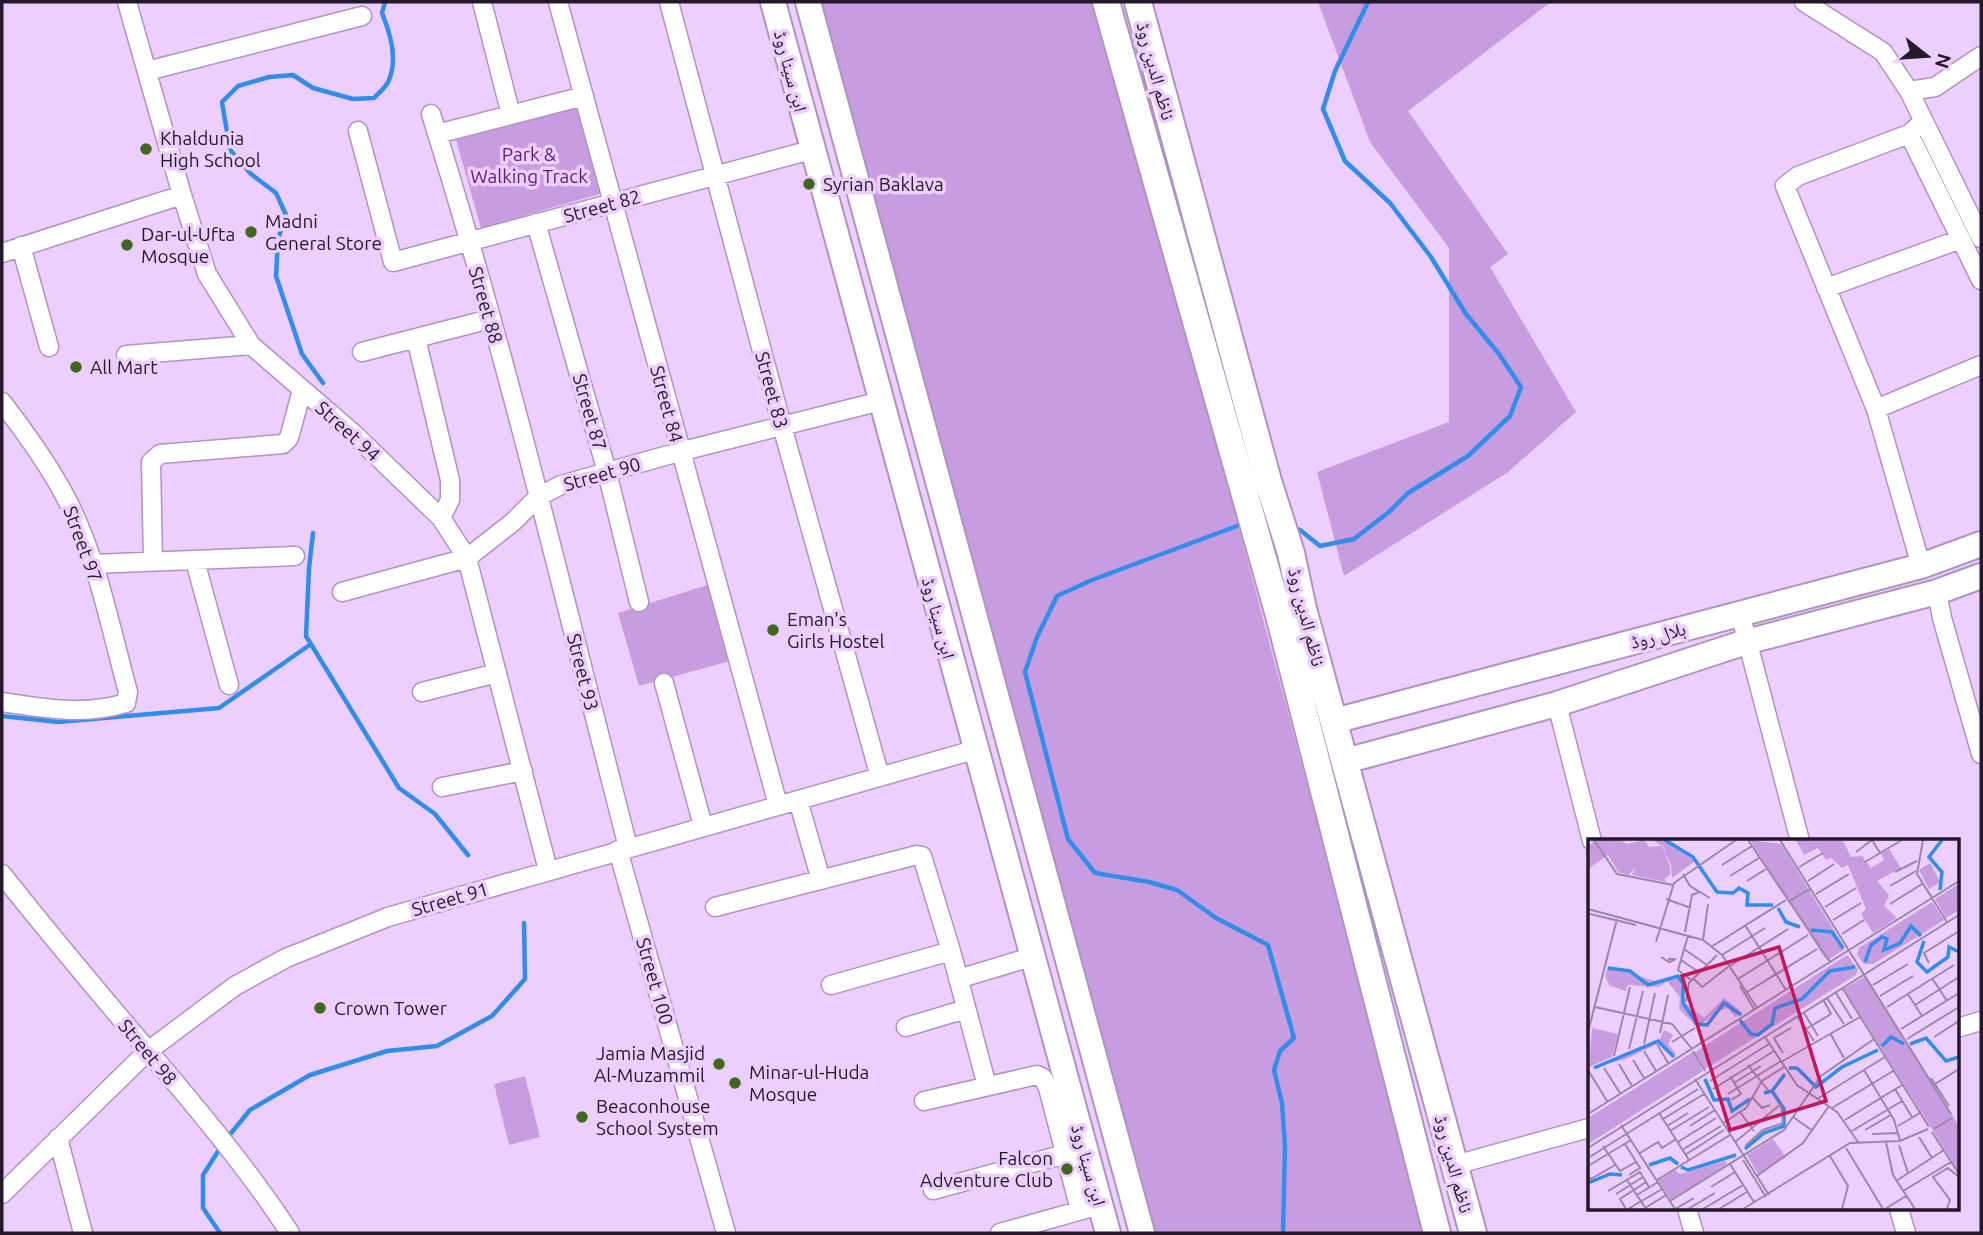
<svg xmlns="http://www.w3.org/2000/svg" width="1983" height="1235" font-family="Ubuntu,'Noto Naskh Arabic',sans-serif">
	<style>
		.green { fill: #c79de0 }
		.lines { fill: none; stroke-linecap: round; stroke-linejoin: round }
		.stream { stroke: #328cea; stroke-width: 4.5 }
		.street-casing { stroke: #af93c0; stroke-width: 21 }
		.secondary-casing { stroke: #af93c0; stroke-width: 28 }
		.primary-casing { stroke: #af93c0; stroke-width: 30 }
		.street { stroke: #fff; stroke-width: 18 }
		.secondary { stroke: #fff; stroke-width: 24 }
		.primary { stroke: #fff; stroke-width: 26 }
		.poi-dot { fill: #416620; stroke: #eccffe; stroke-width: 2.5 }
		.labels { text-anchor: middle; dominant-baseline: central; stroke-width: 7; stroke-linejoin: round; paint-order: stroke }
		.street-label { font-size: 19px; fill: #24192a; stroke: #eccffe }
		.poi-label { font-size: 19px; fill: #24192a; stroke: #eccffe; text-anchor: start }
		.park-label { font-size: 19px; fill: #5d1c7b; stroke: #eccffe }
		.inset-river { fill: none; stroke: #328cea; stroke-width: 3.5 }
		.inset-road { fill: none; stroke: #9c86a9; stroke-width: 2 }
		.view { fill: #c2185b; fill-opacity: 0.15; stroke: #c2185b; stroke-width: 3.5 }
		.inset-edge { fill: none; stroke: #24192a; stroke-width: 3.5 }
	</style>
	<rect width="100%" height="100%" fill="#eccffe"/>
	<path class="green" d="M819,2H1093L1236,517L1426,1233H1156Z
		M1318,2H1551L1408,111L1508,254L1490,267L1576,412L1508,472L1344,576L1317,472L1449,422V248L1370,142Z
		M577,101L603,193L481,228L455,136Z
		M714,583L734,660L639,686L618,613Z
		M525,1076L540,1137L509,1145L494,1084Z"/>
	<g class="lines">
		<path class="stream" d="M323,383L302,354L276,276L278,239L286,215L276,193L251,174L230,150L222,102L238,86L269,77L293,75L313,88L353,99L374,98C379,93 387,86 389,80C398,58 390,33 382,13L385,2
			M1245,523L1092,580L1057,596L1037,637L1025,672L1068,839L1095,873L1149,882L1177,890L1216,918L1268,945L1294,1038L1280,1051L1274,1070L1282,1103L1285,1147L1283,1233
			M1293,528L1300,530L1320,546L1354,539L1389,512L1408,493L1468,456L1510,416L1521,387L1499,354L1466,314L1431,257L1390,203L1345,161L1323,109L1335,71L1368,2
			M313,533L309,568L306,636L399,788L435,814L468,855
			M2,716L58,722L219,708L311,644
			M227,1138L250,1110L310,1075L387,1051L437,1046L492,1016L525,979L524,923
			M220,1233L203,1208V1175L222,1145"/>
		<defs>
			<path id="street" d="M127,2L182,195L207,274L251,345L354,434L441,518L467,558L548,870
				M482,2L511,115
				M558,2L778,805
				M669,2L782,426L880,777
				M1804,2L1883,52L1909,91L1981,238
				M147,71L362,16
				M1909,91L1935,87L1981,56
				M431,114C507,355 565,603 628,847
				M358,131L393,262L811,150
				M437,134L584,96
				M1909,134L1981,280
				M536,223L607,472L639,602
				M21,246L49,347
				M2,253L182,195
				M1826,288L1961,239
				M416,338L450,480V500L441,518
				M362,352L490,319
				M126,355L251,345
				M2,402C25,432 47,462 65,496C97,556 110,626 128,692L126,703C84,716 44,708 2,702
				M1876,409L1981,365
				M153,561L151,462L160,454L283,444L289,438L302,390
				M195,561L229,685
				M93,564L295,556
				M1921,566L1876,409L1785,186L1798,176L1909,134L1924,121
				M342,592L467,558L513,522L538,497L561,485L679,452L881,401
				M1937,592L1942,618L1981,754
				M1740,613L1800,841
				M664,683L703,826
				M422,692L497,673
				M1557,704L1592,841
				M442,787L523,771
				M798,800L821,880
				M618,850L726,1233
				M2,874C57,944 115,1012 173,1080C214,1129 255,1179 290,1233
				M715,907L917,855L922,856L951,951L987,1086
				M958,979L1031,957
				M831,985L951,951
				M906,1027L966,1009
				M1957,1028L1981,1021
				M924,1101L1037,1075L1043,1078L1048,1088L1080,1210
				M58,1138L83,1233
				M1455,1165L1589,1128
				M933,1190L1065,1154
				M2,1194L148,1051L235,986L286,958L388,917L974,750
				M1687,1209L1694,1233
				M1899,1209L1906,1233
				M1000,1233L1089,1208"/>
			<path id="secondary" d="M773,2L1108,1233
				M808,2L1142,1233
				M1334,721L1921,566L1981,544
				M1345,761L1557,704L1746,642L1937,592L1981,576"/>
			<path id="primary" d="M1106,2L1280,619L1437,1233
				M1138,2L1268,481L1291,553L1303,609L1473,1233"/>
		</defs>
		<use href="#street" class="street-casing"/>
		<use href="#secondary" class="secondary-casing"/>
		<use href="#primary" class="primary-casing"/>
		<use href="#street" class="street"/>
		<use href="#secondary" class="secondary"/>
		<use href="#primary" class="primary"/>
	</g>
	<g class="poi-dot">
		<circle cx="146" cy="149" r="7"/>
		<circle cx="809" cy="184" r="7"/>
		<circle cx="251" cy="232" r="7"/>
		<circle cx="127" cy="245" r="7"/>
		<circle cx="76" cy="367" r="7"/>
		<circle cx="773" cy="630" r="7"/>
		<circle cx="320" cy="1008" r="7"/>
		<circle cx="719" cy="1064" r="7"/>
		<circle cx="735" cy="1083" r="7"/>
		<circle cx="582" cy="1117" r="7"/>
		<circle cx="1067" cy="1169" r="7"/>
	</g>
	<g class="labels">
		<g class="street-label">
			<text transform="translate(791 71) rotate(75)">ابن سینا روڈ</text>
			<text transform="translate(1156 71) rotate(75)">ناظم الدین روڈ</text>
			<text transform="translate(602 206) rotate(-15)">Street 82</text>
			<text transform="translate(486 305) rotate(74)">Street 88</text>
			<text transform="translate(772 390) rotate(75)">Street 83</text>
			<text transform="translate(667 404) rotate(75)">Street 84</text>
			<text transform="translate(590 412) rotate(74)">Street 87</text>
			<text transform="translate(348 431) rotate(42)">Street 94</text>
			<text transform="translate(602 474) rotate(-16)">Street 90</text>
			<text transform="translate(83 544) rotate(70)">Street 97</text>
			<text transform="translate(1307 617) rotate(76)">ناظم الدین روڈ</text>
			<text transform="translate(939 618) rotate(75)">ابن سینا روڈ</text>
			<text transform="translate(1658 635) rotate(-15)">ہلال روڈ</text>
			<text transform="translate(583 672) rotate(76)">Street 93</text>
			<text transform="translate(450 899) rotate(-16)">Street 91</text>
			<text transform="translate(655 981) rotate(74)">Street 100</text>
			<text transform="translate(148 1052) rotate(50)">Street 98</text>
			<text transform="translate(1454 1164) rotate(75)">ناظم الدین روڈ</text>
			<text transform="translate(1089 1165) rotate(74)">ابن سینا روڈ</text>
		</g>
		<g class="poi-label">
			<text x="160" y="138">Khaldunia<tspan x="160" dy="22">High School</tspan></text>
			<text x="823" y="184">Syrian Baklava</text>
			<text x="265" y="221">Madni<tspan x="265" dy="22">General Store</tspan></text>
			<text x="141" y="234">Dar-ul-Ufta<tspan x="141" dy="22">Mosque</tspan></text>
			<text x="90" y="367">All Mart</text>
			<text x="787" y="619">Eman's<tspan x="787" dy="22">Girls Hostel</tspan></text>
			<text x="334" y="1008">Crown Tower</text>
			<text x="705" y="1053" text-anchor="end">Jamia Masjid<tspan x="705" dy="22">Al-Muzammil</tspan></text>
			<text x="749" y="1072">Minar-ul-Huda<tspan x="749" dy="22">Mosque</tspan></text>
			<text x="596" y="1106">Beaconhouse<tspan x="596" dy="22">School System</tspan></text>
			<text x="1053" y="1158" text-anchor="end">Falcon<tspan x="1053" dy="22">Adventure Club</tspan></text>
		</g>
		<g class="park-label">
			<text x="529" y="154">Park &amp;<tspan x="529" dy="22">Walking Track</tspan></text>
		</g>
	</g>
	<g transform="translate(1588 839)">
		<rect width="371" height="371" fill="#eccffe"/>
		<path d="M6,1H32L39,5L56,1L61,8L74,7L78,15L76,8L64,1H76L107,22L84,39L83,26L78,16L82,29V36L76,40L79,43L44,36L47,28L41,36L30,33L20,16L0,30V9ZM162,1L193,5L257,110L240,121L236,118ZM208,1L255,2L263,18L274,17L283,29L296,21L293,15L301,10L313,29L289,42L301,56L296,67L309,79L285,94L273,75L278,70L260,26L254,29L243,19L238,21L230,9L216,16ZM342,24L352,43L341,50L331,31ZM371,45V71L358,79L347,60ZM344,63L356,81L285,125H276L269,116L271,109ZM259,116L270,130L268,136L117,230L107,213ZM20,127L66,142L91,137L96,163L116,179L136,159L154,173L147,178L140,169L127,173L110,189L91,170L92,158L79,142L71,148L40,146L38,152L22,147L17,137ZM278,137L371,287V333L256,150ZM4,189L30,195L24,218L1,228ZM76,191L85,196L80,205L88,215L84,217L71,204L38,220L2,229L72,200ZM105,213L115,232L0,305V279ZM185,300L198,318L170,335L159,316ZM137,322L139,325L83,361L70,342L87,331L92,335Z" fill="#c79de0"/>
		<path class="inset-river" d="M77,1L105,18L129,53L145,54L151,49L160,54L159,66H185M352,51L354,33L341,18L354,1M190,69L198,83L212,88M223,91L244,93L255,109M336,102L329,123L339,133L360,118L361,108L371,113M277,123L283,106L294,98L299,100L296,111L312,104L323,87L333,97M20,129L42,132L60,146L90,137L95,145V164L109,185L119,186L136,164L153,176M152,181L163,195L170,196L184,185L187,169L214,160L242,132L267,128M322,205L338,199L358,222L371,218M294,207L303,198L316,205M6,229L70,202L86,218M201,229H209L228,248L254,228L290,211M117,240L126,261L140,260L144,272L162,260M176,254L184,252L197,235M157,310L176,294L196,287V270L184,252M61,326L82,319L90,325M93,328L100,331L148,316M0,344L22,335L34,336"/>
		<path class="inset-road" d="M6,1L29,35L85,46M160,1L242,123M192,1L363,275M335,1L329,35L359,83M272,10L268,13L284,1L292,14M277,23L314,1M134,26L164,7M211,28L235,14M307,33L329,22M95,35L102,47L122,59M142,37L171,19M159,42L178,30M220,42L246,25M302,47L328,32M228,55L261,35M78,60L103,69M200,63L222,50M302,65L334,45M237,68L268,49M0,70L115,101L134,116L169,169M2,75L48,86M245,81L273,64M157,86L198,151M97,93L104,56L111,53M254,95L276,81M100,97L90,131L103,141M115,101L120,65M68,103L86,44L148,1M123,108L198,61M96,110L119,126M134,116L177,89M73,118L81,123L88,120H80M93,121L112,134M341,124L336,114L371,92M142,127L200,90M105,139L114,148L140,128M344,139L359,162M150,140L220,96M285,146L320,125M152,147L166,170M255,150L341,288M159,153L229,110M248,154L264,180M320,155L334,177M292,157L325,137M239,159L256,185M98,163L101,144L129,116M327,166L371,138M7,168L84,185L104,210M299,168L366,126M216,174L230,197M210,178L226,202M218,190L243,175L236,162M313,190L371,154M0,193L29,80M72,194L80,156M242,194L256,219M177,198L209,246L249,273L270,303M346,198L371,182M319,200L371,168M84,203L107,189M56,205L67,154M69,205L80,224M41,210L55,152M56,212L68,232M105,212L117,232M195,214L186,199L203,189M26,217L42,148M45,221L56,239M193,223L272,178M31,225L44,247M160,226L180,251M16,229L32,254M0,231L19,262M276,231L306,281L312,301M142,237L153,255L143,261M343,239L361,267M107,240L181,356M122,242L181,205M146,244L173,227M347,245L371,230M125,250L186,212M307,250L324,278M140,255L193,222M165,259L174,269L182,266M229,260L297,218M244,269L305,232M152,273L166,292M71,274L101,321M0,275L371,42M205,278L225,292M75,280L116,255M257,281L314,246M135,284L158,269L174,242L196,228M33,286L87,370M79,287L100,274M102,287L127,271M310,287L332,274M346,290L364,279M277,291L303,276M82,292L121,268M264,292L314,262M344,293L371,335M284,295L311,294M331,298L344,319M90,303L128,279M147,303L193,265L195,284L175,291L157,307M298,303L305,336L327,370M37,305L52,329L41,336M311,306L320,334M15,307L32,332L48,323M0,309L371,76M258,309L295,370M94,311L133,287M52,314L70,303L74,309L88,300M97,316L136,291M242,317L260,347L254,370M0,319L110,250M155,321L178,358M142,325L166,363M0,327L43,301M0,336L3,340L27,326M169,337L215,304L241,267M39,341L58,370M69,341L142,296M308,342L356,311M123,348L147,333M20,352L52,333L61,348M315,352L363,323M28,355L55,338M49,356L70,343M82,362L196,291L233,237L286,200M57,369L78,356M38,370L32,360L58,343M40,370L74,350M87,370L106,359M100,370L127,354M115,370L155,346M131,370L159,353M155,370L262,304L312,302L340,290M297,370L318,357M359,370L362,361L345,338L360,329L371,338"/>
		<path class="view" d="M191,108L238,262L142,291L94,137Z"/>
		<rect width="371" height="371" class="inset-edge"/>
	</g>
	<rect width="1983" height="1235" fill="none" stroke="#24192a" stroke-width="7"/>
	<g transform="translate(1927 56) rotate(107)" stroke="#eccffe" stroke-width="5" paint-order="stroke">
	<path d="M0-5L12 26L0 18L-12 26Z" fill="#24192a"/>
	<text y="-10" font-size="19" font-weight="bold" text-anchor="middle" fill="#24192a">N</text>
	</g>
</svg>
